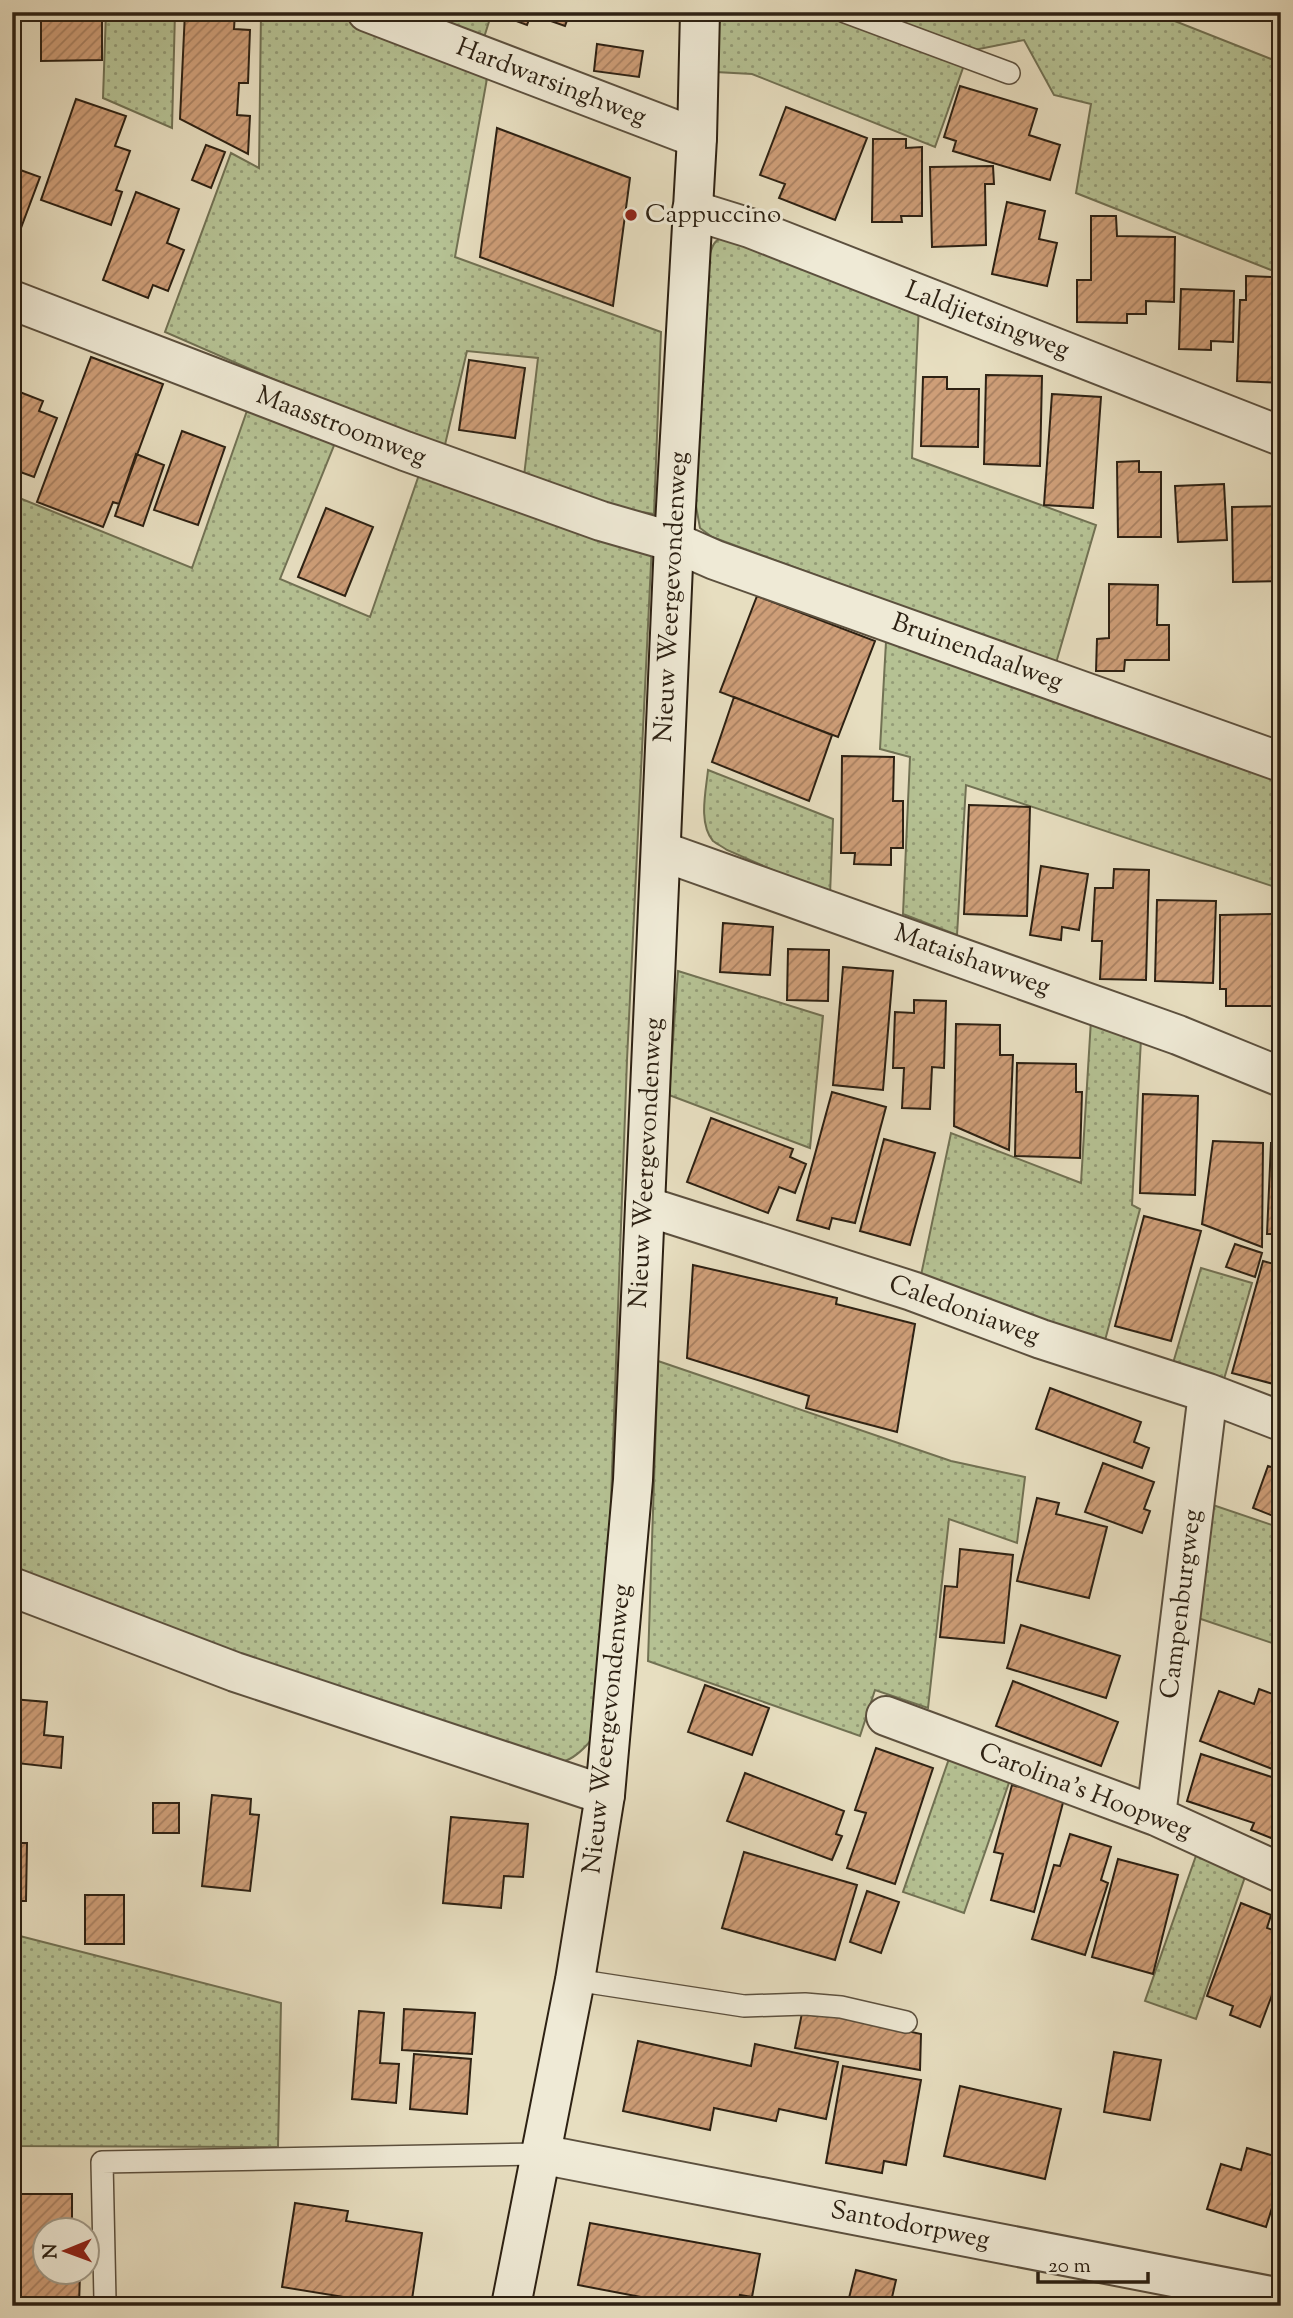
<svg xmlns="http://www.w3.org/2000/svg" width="1293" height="2318" font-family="'Sorts Mill Goudy',serif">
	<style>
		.grass { fill: url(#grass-dots); stroke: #717153; stroke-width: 2 }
		.building { fill: url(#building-hatch); stroke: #2d2113; stroke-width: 2 }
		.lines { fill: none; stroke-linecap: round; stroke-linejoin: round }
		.lane-casing { stroke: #5c503e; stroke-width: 24 }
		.street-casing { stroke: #5c503e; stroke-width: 42 }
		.secondary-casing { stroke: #2d2113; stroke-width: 42 }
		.lane { stroke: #efead6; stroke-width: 21 }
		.street { stroke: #efead6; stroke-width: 38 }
		.secondary { stroke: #efead6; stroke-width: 38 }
		.poi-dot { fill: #8f2418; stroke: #efead6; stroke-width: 2.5 }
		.labels { text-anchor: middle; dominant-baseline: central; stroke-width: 6; stroke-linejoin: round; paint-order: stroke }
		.street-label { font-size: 26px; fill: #2d2113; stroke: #efead6 }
		.poi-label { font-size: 26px; fill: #2d2113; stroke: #efead6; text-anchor: start }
	</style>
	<defs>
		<pattern id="grass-dots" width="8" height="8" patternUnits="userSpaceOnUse" patternTransform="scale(1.75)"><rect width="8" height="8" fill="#b5c193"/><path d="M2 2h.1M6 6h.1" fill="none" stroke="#949c77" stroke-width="1.8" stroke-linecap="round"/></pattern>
		<pattern id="building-hatch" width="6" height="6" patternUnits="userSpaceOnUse" patternTransform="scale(1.75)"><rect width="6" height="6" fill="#ce9e78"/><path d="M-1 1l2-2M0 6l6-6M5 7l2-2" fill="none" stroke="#a88061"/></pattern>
	</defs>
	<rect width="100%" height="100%" fill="#e7dec0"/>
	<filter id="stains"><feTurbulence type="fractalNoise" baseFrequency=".00286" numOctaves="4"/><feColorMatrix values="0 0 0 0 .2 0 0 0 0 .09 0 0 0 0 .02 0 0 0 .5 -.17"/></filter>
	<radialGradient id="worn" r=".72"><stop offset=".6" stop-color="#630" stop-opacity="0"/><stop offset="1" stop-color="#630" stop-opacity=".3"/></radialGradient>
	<path class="grass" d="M106,12H175L172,128L103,98Z
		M261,12H330L488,73L455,257L661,332L654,514L599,505L524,476L538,358L467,351L444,449L367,420L165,332L231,153L259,168Z
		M400,12H492L482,44Z
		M720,12H829L964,65L935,147L752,74L716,72Z
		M867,12H1152L1281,63V274L1076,193L1091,104L1054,95L1024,40L969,51Z
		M725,236L919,304L912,458L1096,525L1056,663L712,537L700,528L694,495L709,257C712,246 714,240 725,236Z
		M249,405L337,438L280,579L370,617L421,469L652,543L627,1060L610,1528L592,1739C570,1766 558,1766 525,1758L12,1571V495L192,568Z
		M887,624L1281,774V889L966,785L957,935L903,914L910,757L880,749Z
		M708,770L833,819L830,895L727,850C723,847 717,844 713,841C698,823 706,791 708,770Z
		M678,971L823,1016L810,1148L669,1095Z
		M1091,1020L1141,1039L1132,1205L1140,1209L1103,1348L920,1280L951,1133L1081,1183Z
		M1201,1268L1252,1283L1222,1386L1171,1370Z
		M658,1361L951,1461L1025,1477L1017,1543L949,1519L928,1708L875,1690L860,1736L648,1661Z
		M1204,1502L1281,1528V1646L1192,1616Z
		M952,1750L1013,1771L964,1913L903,1892Z
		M1198,1850L1248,1868L1196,2019L1145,2001Z
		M12,1934L281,2003L278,2147L12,2146Z"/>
	<path class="building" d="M41,12H102V60L41,61Z
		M185,12H235L234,29L250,30L248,83H239L237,115L250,116L248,154L180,119Z
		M498,12H570L565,26L531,14L527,25L497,14Z
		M1181,12H1223V13L1181,18Z
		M597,44L643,51L639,77L594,71Z
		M960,86L1037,109L1029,135L1060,145L1050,180L953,151L956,141L944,137Z
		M76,99L126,116L115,146L130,151L116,190L122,192L111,225L41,200Z
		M786,107L867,138L835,220L779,198L785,184L760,175Z
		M497,128L630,178L613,306L480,257Z
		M873,139H906V148L922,147V216H901L902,222H872Z
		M206,145L225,152L211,188L192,180Z
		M993,166L994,184H985L986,245L932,247L930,167Z
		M12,167L40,177L12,252Z
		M136,192L179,209L167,243L184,250L168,291L153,285L148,298L103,280Z
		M1007,202L1045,211L1039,239L1057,243L1047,286L992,274Z
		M1091,216H1116L1117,236L1175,237L1174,302L1146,301V314H1127V323L1077,322V280H1091Z
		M1246,276L1274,277L1272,300H1281V383L1237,381L1240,300H1246Z
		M1181,289L1234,291L1233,342L1211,341V350L1179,349Z
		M91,357L163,384L119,504L113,502L103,527L37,502Z
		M469,360L525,368L515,438L459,430Z
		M986,375L1042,376L1040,466L984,464Z
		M923,377H947V389H979L978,447L921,446Z
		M12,389L43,401L39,411L57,418L34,477L12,469Z
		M1052,394L1101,397L1093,508L1044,505Z
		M182,431L225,447L198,525L154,510Z
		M136,454L164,465L143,526L115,516Z
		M1139,461V472H1161V537H1118L1117,462Z
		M1224,484L1227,540L1178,542L1175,486Z
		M1281,506V581L1233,582L1232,507Z
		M326,508L373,527L345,596L298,577Z
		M1109,584L1158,585L1157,625H1169V660H1125L1124,671H1096L1097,639L1109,638Z
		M757,596L875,641L838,737L720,692Z
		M734,697L832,735L809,801L712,762Z
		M842,756L894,757L893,801H903V848H891V865L854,864L855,853H841Z
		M969,805L1030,807L1027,916L964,914Z
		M1041,866L1088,874L1079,930L1062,927L1061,940L1030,935Z
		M1114,869L1149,870L1146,980L1100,979L1102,941H1092L1095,888H1113Z
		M1157,900L1216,901L1213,983L1155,981Z
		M1275,914L1276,1006H1226V989H1220V915Z
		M723,923L773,927L770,975L720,972Z
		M788,949L829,950L828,1001L787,1000Z
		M843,967L893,971L883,1090L833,1085Z
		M914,1000L946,1001L944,1068L932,1067L930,1109L902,1108L904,1068H893L895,1012L914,1013Z
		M956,1024L1000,1025V1055H1013L1009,1150L954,1126Z
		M1017,1063L1076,1064V1092H1082L1080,1158L1015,1156Z
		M832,1092L886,1107L855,1223L832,1218L829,1229L797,1220Z
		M1143,1094L1198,1096L1195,1195L1140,1193Z
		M711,1118L793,1149L790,1157L806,1164L795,1193L779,1187L768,1213L687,1182Z
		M884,1139L935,1153L910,1245L860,1231Z
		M1213,1141L1263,1143L1262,1247L1202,1224Z
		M1271,1143L1281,1144V1234H1267Z
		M1144,1216L1201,1231L1171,1341L1115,1326Z
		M1235,1244L1262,1253L1255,1277L1226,1267Z
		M1263,1261L1281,1266V1386L1232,1373Z
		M693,1265L837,1298L836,1304L915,1324L897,1432L806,1408L809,1396L687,1358Z
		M1050,1388L1141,1422L1134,1442L1149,1448L1142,1468L1036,1429Z
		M1103,1463L1154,1482L1144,1509L1150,1511L1142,1533L1085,1512Z
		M1268,1466L1281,1470V1519L1253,1508Z
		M1037,1498L1059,1503L1056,1514L1107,1527L1089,1598L1017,1581Z
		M960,1549L1013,1555L1004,1643L940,1637L945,1586L957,1587Z
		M1021,1625L1120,1656L1106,1698L1007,1668Z
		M1013,1681L1118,1722L1101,1766L996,1726Z
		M705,1685L769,1708L752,1755L688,1732Z
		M1259,1689L1281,1697L1280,1772L1200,1741L1219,1691L1254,1704Z
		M12,1699L47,1702L44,1735L63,1737L61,1768L17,1763L13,1792Z
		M876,1748L933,1768L895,1884L847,1868L866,1813L855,1810Z
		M1201,1754L1281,1780V1842L1251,1830L1254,1823L1187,1801Z
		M745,1773L844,1811L836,1834L842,1836L832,1860L727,1821Z
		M1012,1785L1064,1799L1034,1912L991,1900L1003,1854L994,1852Z
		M212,1795L251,1799L250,1814L259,1815L250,1891L202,1886Z
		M153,1803H179V1833H153Z
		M451,1817L528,1824L523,1877L504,1876L501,1908L443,1903Z
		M1070,1834L1111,1847L1101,1880L1108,1883L1085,1955L1032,1939L1054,1865L1060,1866Z
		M12,1843H27L26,1901H12Z
		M744,1852L857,1885L835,1960L722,1928Z
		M1118,1859L1178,1875L1153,1974L1092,1957Z
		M867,1891L899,1902L881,1953L850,1942Z
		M85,1895H124V1944H85Z
		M1241,1903L1271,1915L1267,1928L1281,1933V1971L1260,2027L1230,2015L1233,2006L1207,1996Z
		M404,2009L475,2013L472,2054L402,2050Z
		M359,2011L384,2013L380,2063L399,2064L396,2103L352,2099Z
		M819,2012L921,2034L920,2070L795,2048L802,2013L817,2016Z
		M638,2041L751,2066L755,2044L838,2062L826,2119L779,2109L776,2121L714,2108L710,2130L623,2111Z
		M1114,2052L1161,2060L1150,2120L1104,2112Z
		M414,2054L471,2059L467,2114L410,2109Z
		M843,2066L921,2080L906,2165L884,2161L882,2173L826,2163Z
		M960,2086L1061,2109L1045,2179L944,2156Z
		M1247,2148L1281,2158V2179L1266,2227L1207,2209L1221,2164L1241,2170Z
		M14,2194H72V2230H46V2272H80L79,2306H12V2220H14Z
		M295,2203L348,2211L346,2221L422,2233L411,2306H399L282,2287Z
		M590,2223L760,2254L752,2297L740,2295L738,2306H688L578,2285Z
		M856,2270L896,2280L890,2306H847Z
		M938,2297L973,2300L972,2306H937Z"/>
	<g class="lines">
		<defs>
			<path id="lane" d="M845,12L1009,73
				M575,1980L744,2006L805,2004L841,2007L906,2022
				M105,2300L102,2162L540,2154"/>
			<path id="street" d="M367,12L697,138
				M692,210L750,228L1281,436
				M12,300L405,451L601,521L674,542L715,560L1281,762
				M661,851L1178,1035L1281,1077
				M645,1206L912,1291L1041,1339L1208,1393L1281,1421
				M12,1587L235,1672L605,1795
				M886,1716L1156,1816L1281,1873
				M1156,1816L1208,1393
				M540,2154L1281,2298"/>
			<path id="secondary" d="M511,2306L575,1980L605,1795L633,1480L674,542L697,138L700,12"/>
		</defs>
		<use href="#lane" class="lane-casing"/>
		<use href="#street" class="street-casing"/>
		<use href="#secondary" class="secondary-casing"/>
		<use href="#lane" class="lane"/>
		<use href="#street" class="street"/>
		<use href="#secondary" class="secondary"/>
	</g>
	<circle class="poi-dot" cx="631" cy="215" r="7"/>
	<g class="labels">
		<g class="street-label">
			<text transform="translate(551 83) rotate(21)">Hardwarsinghweg</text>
			<text transform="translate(987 321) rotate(21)">Laldjietsingweg</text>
			<text transform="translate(341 427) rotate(21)">Maasstroomweg</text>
			<text transform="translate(672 597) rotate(-87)">Nieuw Weergevondenweg</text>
			<text transform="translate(977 653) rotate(20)">Bruinendaalweg</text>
			<text transform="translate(972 961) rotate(20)">Mataishawweg</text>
			<text transform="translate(647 1163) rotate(-87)">Nieuw Weergevondenweg</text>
			<text transform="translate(964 1311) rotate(20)">Caledoniaweg</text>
			<text transform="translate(1182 1604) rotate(-83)">Campenburgweg</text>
			<text transform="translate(608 1729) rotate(-84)">Nieuw Weergevondenweg</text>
			<text transform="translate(1085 1792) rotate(21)">Carolina's Hoopweg</text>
			<text transform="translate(910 2226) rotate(11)">Santodorpweg</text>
		</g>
		<g class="poi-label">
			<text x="645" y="215">Cappuccino</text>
		</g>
	</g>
	<rect width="1293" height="2318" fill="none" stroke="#e7dec0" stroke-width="42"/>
	<rect x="14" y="14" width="1265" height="2290" fill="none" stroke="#2d2113" stroke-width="3.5"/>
	<rect x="21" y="21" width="1251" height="2276" fill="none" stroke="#2d2113" stroke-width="2"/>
	<g transform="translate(66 2251) rotate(269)"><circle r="33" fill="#efead6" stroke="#a19a88" stroke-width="2"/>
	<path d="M0-5L12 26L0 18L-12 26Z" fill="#8f2418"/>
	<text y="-10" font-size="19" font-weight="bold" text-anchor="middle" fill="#2d2113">N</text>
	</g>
	<path d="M1038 2272v10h110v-10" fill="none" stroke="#2d2113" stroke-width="3.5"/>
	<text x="1048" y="2272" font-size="21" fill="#2d2113" stroke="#efead6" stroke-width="5" paint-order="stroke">20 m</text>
	<rect width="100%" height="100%" filter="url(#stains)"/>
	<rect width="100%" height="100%" fill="url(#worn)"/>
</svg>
